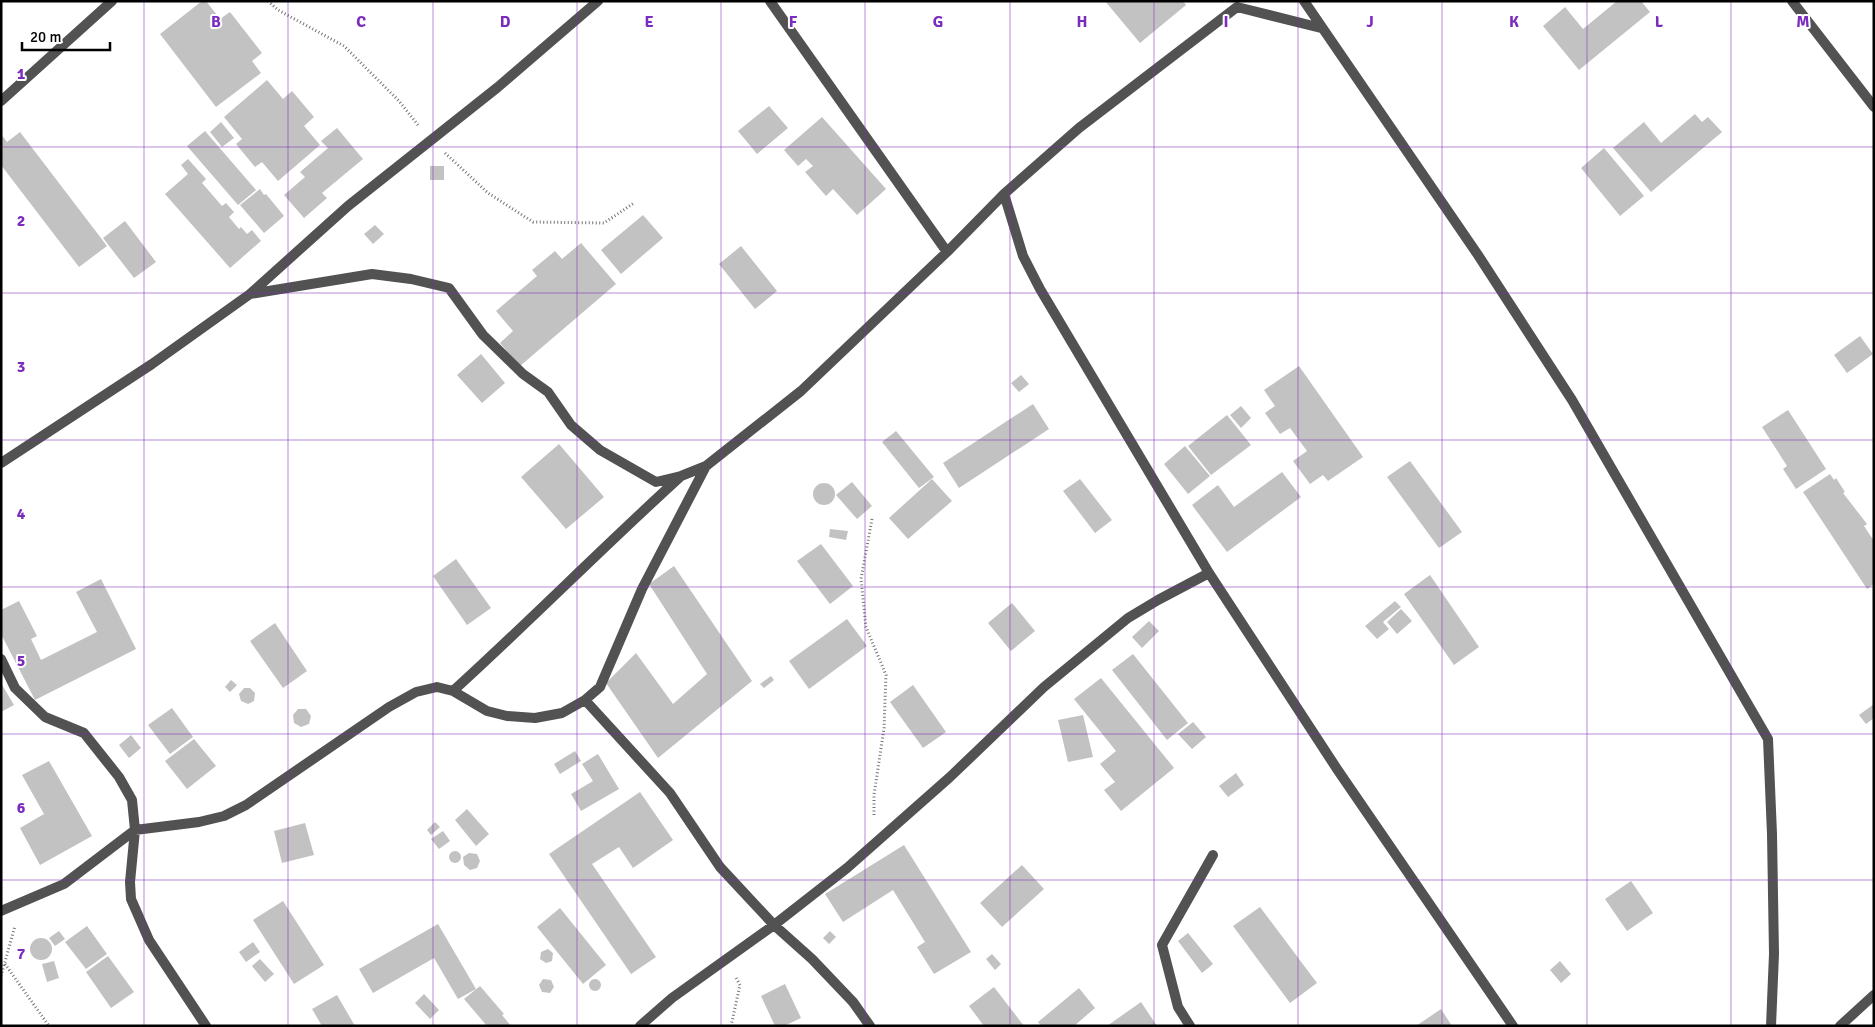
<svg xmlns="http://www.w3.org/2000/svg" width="1875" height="1027" font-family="Signika,sans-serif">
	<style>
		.building { fill: #c2c2c2 }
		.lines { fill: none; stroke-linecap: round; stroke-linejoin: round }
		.path { stroke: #747474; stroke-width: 3; stroke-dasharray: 1 2.5; stroke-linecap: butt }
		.minor { stroke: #525252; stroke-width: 10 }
		.grid { fill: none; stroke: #7b2cbf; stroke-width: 1; stroke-opacity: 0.55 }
		.grid-label { font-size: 16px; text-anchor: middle; font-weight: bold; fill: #7b2cbf; stroke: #fff; stroke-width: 4; stroke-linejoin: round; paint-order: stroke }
	</style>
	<rect width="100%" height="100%" fill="#fff"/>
	<path class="building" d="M202,1H206L220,19L230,12L262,53L252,61L261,73L216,107L160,34Z
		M1105,1H1183L1186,5L1140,43Z
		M1617,1H1641L1650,12L1579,70L1543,26L1565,7L1583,29Z
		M267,80L283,99L292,91L314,117L304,126L320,145L278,181L262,162L255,167L236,144L242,139L224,117Z
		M769,106L788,128L757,154L738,131Z
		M1695,114L1702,122L1708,117L1722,132L1651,192L1613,148L1644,122L1661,143Z
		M822,117L886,189L857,215L833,189L826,196L805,172L813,166L806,159L798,166L784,150Z
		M221,122L234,138L222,147L210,132Z
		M337,128L363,159L322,193L327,198L304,218L284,195L305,177L300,172L328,148L321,141Z
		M205,131L256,190L238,205L187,146Z
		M20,132L107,246L79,267L1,165V134L7,142Z
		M1604,148L1644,196L1620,216L1581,168Z
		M188,159L206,179L202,183L222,206L226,203L234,212L229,217L239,229L241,227L247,234L252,230L261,241L230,268L165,194L188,174L181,165Z
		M430,166H444V180H430Z
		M260,189L264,195L266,194L284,216L264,233L240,205Z
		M643,215L663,238L621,274L601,250Z
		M125,221L156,262L134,278L103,238Z
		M375,225L384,234L373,244L364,234Z
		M581,243L616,284L520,366L500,343L513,331L496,311L537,276L532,270L555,251L562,259Z
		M741,246L777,291L755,309L719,264Z
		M1860,336L1873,354L1847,373L1834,355Z
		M481,354L505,383L482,403L457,375Z
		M1299,366L1363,457L1328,481L1323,475L1310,484L1293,461L1307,451L1290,428L1280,434L1265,413L1275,406L1264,390Z
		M1021,375L1029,384L1019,392L1011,383Z
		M1033,404L1049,429L959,488L943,463Z
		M1241,406L1251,418L1241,428L1230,415Z
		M1788,410L1826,469L1796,489L1783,469L1787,466L1762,427Z
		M1227,415L1251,445L1211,475L1188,446Z
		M896,431L934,477L919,488L882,442Z
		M559,444L604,497L566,529L521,477Z
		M1185,446L1210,476L1188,494L1164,464Z
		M1410,461L1462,532L1439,548L1387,477Z
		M1282,472L1301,497L1227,552L1192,505L1218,485L1234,507Z
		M1830,474L1834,480L1836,478L1845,492L1843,493L1867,524L1864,526L1874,541V584L1867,589L1803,492Z
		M932,479L952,501L908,539L889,518Z
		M1080,479L1112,520L1095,533L1063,491Z
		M852,482L872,506L857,519L836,495Z
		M813 494a11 11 0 1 1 22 0a11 11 0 1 1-22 0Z
		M830,529L848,531L846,540L829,537Z
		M821,544L853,586L830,604L797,561Z
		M456,559L491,608L467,625L433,576Z
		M674,566L752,681L658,758L606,683L636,653L673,704L707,674L649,584Z
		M1430,575L1479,647L1454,665L1404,594Z
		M101,579L136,649L35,700L1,634V610L19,601L37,636L31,639L41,660L97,632L76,592Z
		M1395,601L1401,607L1383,622L1389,629L1377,639L1365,626Z
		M1012,603L1035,631L1011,651L988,623Z
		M1401,609L1412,621L1397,634L1387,622Z
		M847,619L867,646L809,689L789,661Z
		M1149,621L1159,631L1142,648L1132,637Z
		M275,623L307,671L283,688L250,641Z
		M1133,654L1188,723L1167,740L1112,670Z
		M771,676L774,680L764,688L760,684Z
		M1101,678L1174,768L1121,811L1104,790L1115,782L1100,764L1116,751L1074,699Z
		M231,680L237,685L230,692L225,687Z
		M1,683L14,705L1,712Z
		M913,685L946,732L923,748L890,702Z
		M244,688H250L255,693L254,701L248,704L241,701L239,694Z
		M1874,704V718L1866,724L1859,715Z
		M172,708L193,737L170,754L148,725Z
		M298,709H306L311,716L309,724L301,727L294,723L293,715Z
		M1083,715L1093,757L1068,762L1058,720Z
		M1193,722L1206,737L1192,749L1178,734Z
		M131,735L141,748L129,758L119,745Z
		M194,739L216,766L187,789L165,761Z
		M575,751L581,761L560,774L554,764Z
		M598,754L619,789L581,811L571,794L593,781L582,764Z
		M49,761L92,836L40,865L20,828L44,814L22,775Z
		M1236,773L1244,785L1228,797L1219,786Z
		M640,792L673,840L633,868L619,847L592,864L656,957L631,974L549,854Z
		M467,809L489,834L476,846L455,820Z
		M435,822L440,827L431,835L427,830Z
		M305,823L314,855L282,863L274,831Z
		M443,831L450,841L439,849L431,839Z
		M904,845L971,952L934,974L917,947L925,942L893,890L843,922L825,894Z
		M449 857a6 6 0 1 1 12 0a6 6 0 1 1-12 0Z
		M469,853L477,854L480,861L477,868L470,870L464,865L463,857Z
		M1022,865L1044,889L1002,927L980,903Z
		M1631,881L1653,913L1627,931L1605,899Z
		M283,901L324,965L294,984L253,920Z
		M1260,907L1317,983L1290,1003L1233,926Z
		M560,908L606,965L583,984L537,927Z
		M438,924L476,989L458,999L434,958L373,993L359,969Z
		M87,926L107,954L86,969L65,942Z
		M59,931L65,939L55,946L49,938Z
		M830,931L836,937L829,944L823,938Z
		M1188,933L1213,964L1202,973L1178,941Z
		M30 949a11 11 0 1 1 22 0a11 11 0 1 1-22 0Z
		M253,942L260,952L246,962L239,952Z
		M548,949L553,953L552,961L546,963L540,959L541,952Z
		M992,954L1001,964L995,970L986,959Z
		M108,956L134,992L111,1008L86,972Z
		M260,959L274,974L265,982L252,966Z
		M54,961L59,978L47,982L42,964Z
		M1560,961L1571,974L1561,983L1550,970Z
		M589 985a6 6 0 1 1 12 0a6 6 0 1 1-12 0Z
		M543,979L551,980L554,987L550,993L542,992L539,985Z
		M785,984L801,1018L784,1026H775L761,996Z
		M480,986L504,1014L502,1015L511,1026H487L464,999Z
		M994,987L1024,1026H984L969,1006Z
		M1079,988L1095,1008L1074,1026H1041L1038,1022Z
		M424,994L439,1010L430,1019L415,1003Z
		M337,995L355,1026H322L312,1009Z
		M1141,1002L1157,1026H1107Z
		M1441,1009L1452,1026H1416Z"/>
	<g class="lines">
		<path class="path" d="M268,1L278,10L344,46L399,101L418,125
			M445,153L488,193L533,222L604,223L634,203
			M872,519L861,579L866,627L886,675L884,728L874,795V817
			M5,964L49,1026
			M1,976L15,926
			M731,1026L740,985L735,976"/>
		<path class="minor" d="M770,1L947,252
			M1304,1L1478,255L1572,400L1768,739L1772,834L1774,954L1771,1026
			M1792,1L1874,107
			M1237,7L1321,28
			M1,101L112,1
			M1004,194L1023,256L1040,289L1209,573L1337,769L1513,1026
			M250,294L372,274L411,279L449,288L483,335L523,374L548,392L571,425L600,450L656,482L681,476L706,466L801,391L947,252L1004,194L1079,128L1237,7
			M1,463L152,364L250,294L348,206L498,87L598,1
			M1,659L15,688L45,717L84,733L119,777L132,800L135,830L130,882L131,899L149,940L206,1026
			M453,691C530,621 603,547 680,477
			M585,700L670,793L720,867L774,925L812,959L853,1002L870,1026
			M1,911L64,884L135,830L199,822L224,816L246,805L389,707L416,692L437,687L453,691L487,711L507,716L535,718L562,713L585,700L600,687L642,589L706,466
			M640,1026L672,998L774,925L847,868L950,777L1044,687L1128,618L1158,600L1209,573
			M1190,1026L1178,1007L1162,945L1213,855
			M1840,1026L1874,995"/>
	</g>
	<path class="grid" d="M144,1V1026M288,1V1026M433,1V1026M577,1V1026M721,1V1026M865,1V1026M1010,1V1026M1154,1V1026M1298,1V1026M1442,1V1026M1587,1V1026M1731,1V1026M1,147H1874M1,293H1874M1,440H1874M1,587H1874M1,734H1874M1,880H1874"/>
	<g class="grid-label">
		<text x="216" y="27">B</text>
		<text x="361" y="27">C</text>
		<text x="505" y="27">D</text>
		<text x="649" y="27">E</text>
		<text x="793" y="27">F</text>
		<text x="938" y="27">G</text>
		<text x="1082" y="27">H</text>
		<text x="1226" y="27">I</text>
		<text x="1370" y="27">J</text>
		<text x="1514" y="27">K</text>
		<text x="1659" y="27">L</text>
		<text x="1803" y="27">M</text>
		<text x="21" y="79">1</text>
		<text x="21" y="226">2</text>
		<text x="21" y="372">3</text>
		<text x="21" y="519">4</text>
		<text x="21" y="666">5</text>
		<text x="21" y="813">6</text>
		<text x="21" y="959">7</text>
	</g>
	<rect width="1875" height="1027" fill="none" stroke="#000000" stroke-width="5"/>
	<path d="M22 42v8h88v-8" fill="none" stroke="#000000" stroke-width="2.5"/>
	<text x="30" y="42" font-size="15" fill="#000000" stroke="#ffffff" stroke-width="4" paint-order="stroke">20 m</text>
</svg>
